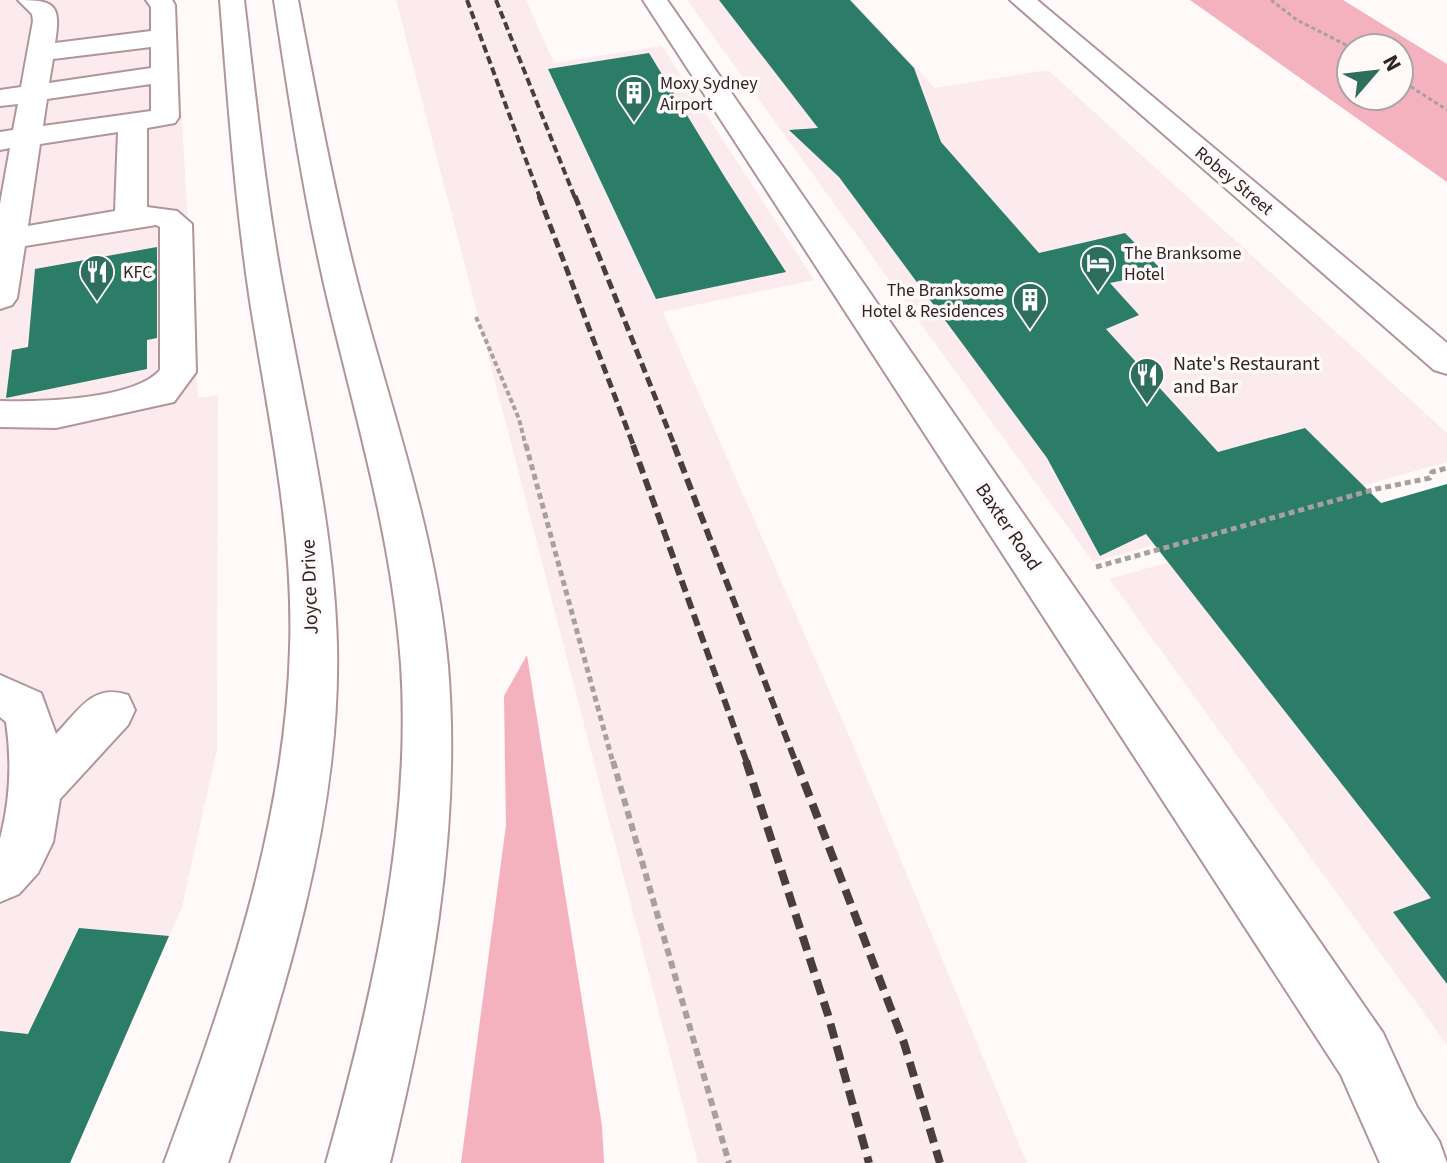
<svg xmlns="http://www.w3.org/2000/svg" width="1447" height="1163" font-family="'Source Sans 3',sans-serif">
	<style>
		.built { fill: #fbebee }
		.green { fill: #f4b2bf; fill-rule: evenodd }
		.building { fill: #2b7d67 }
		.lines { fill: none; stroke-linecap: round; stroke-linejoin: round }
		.minor-casing { stroke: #b0959a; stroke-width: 4 }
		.major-casing { stroke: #b0959a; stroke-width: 4 }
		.path-far3 { stroke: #a79fa0; stroke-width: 3; stroke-dasharray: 4 3; stroke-linecap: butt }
		.path-far2 { stroke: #a79fa0; stroke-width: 4; stroke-dasharray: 5 3; stroke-linecap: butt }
		.path-far1 { stroke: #a79fa0; stroke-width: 5; stroke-dasharray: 6 4; stroke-linecap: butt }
		.path { stroke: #a79fa0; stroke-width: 6; stroke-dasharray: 8 5; stroke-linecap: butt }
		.minor { fill: #fff; fill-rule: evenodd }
		.major { fill: #fff; fill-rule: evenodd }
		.rail-far3 { stroke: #483d3f; stroke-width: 4; stroke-dasharray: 8 4; stroke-linecap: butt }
		.rail-far2 { stroke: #483d3f; stroke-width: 5; stroke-dasharray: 10 5; stroke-linecap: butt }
		.rail-far1 { stroke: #483d3f; stroke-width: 6; stroke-dasharray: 12 6; stroke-linecap: butt }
		.rail { stroke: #483d3f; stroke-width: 8; stroke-dasharray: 15 8; stroke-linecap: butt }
		.labels { text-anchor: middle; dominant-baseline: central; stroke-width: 7; stroke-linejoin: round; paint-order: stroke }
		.far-poi-label { font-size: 18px; fill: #2f2426; stroke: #fff9fa; text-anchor: start }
		.far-street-label { font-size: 18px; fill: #2f2426; stroke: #fff9fa }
		.poi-label { font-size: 20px; fill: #2f2426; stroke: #fff9fa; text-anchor: start }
		.street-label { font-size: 20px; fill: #2f2426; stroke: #fff9fa }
	</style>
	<rect width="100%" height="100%" fill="#fff9fa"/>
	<path class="built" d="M0,0H175L198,398L218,395L217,749L182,907L70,1163H0Z
		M396,0H526L554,63L662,46L814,280L663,312L850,738L1027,1163H698Z
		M687,0H852L935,88L1048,70L1447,433V462L1093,562Z
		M1341,514L1447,625V1045L1109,579Z"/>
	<path class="green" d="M1190,0H1343L1447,64V182ZM1399,48V96H1351V48Z
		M527,655L602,1126L604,1163H461L506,825L504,696Z"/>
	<path class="building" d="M719,0H850L914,68L941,142L1039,253L1125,233L1164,272L1110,283L1139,315L1106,329L1218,452L1305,428L1381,503L1447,484V984L1393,912L1431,898L1146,534L1100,556L1047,458L839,177L789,130L818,128Z
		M649,53L726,179L786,272L656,299L548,69Z
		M157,247V338L147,340V369L6,398L12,350L28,347L35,269Z
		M79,928L169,936L70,1163H0V1031L28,1034Z"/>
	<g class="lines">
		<defs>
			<path id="minor" d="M18,0C56,0 61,5 55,43L151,31V7L146,0H172L175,5L179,117L175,123L147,128V207L177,211L192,224L196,372L174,402L56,428L0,427V401C39,402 134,400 160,370V227L156,225L25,246L17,298L12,305L0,309V204L10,148L0,150V132L13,130L18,104L0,106V90L21,87L33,21L32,14ZM151,47V68L49,83L53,59ZM151,84V111L43,126L47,99ZM118,132L115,211L28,226L40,144Z
				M643,0H667L1383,1033L1417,1107L1439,1141L1447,1163H1380L1341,1075Z
				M1010,0H1037L1447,343V374L1434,370Z
				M0,675L41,693L56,734C79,710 93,683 128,695L135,710L128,725L60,799L53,842L38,873L19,894L0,902C0,883 0,857 0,839C10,801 12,762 6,722L0,717Z"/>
			<path id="major" d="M220,0H244C256,100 266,200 285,299C306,414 334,528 337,645C341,822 283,997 228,1163H164C225,998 285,827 290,649C294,532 268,416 250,301C235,201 228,101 220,0Z
				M274,0H298C317,99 335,198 361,296C394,419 437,539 448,666C462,834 429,1001 390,1163H326C371,1002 412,832 401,664C392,538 356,419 327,297C304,199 289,99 274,0Z"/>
		</defs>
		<use href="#minor" class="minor-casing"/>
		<use href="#major" class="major-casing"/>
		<path class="path-far3" d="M1271,0L1297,20L1352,48
			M1399,79L1447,110"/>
		<path class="path-far2" d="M476,317L519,419L526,447"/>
		<path class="path-far1" d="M526,445L613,763
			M1096,567L1376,489L1430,478L1432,472L1447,468"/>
		<path class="path" d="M613,761L729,1163"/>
		<use href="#minor" class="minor"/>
		<use href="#major" class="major"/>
		<path class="rail-far3" d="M467,0L540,198
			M496,0L575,198"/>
		<path class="rail-far2" d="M539,196L634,447
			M575,196L675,447"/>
		<path class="rail-far1" d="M633,445L747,763
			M674,445L796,763"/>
		<path class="rail" d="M746,761L828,1015L869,1163
			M796,761L904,1043L940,1163"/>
	</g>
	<defs>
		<symbol id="building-pin" viewBox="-11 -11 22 30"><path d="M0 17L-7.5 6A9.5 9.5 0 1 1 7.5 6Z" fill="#2e6e5c" stroke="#fff9fa"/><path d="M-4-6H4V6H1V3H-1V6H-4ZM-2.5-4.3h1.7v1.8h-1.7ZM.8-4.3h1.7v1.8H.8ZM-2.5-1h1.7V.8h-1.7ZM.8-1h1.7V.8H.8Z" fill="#fff"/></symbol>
		<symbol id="hotel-pin" viewBox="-11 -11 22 30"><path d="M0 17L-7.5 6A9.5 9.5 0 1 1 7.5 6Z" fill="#2e6e5c" stroke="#fff9fa"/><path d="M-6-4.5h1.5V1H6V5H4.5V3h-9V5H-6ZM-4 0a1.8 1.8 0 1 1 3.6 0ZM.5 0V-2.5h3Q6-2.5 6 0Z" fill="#fff"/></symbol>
		<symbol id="restaurant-pin" viewBox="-11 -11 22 30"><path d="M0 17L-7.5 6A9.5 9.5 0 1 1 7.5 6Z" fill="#2e6e5c" stroke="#fff9fa"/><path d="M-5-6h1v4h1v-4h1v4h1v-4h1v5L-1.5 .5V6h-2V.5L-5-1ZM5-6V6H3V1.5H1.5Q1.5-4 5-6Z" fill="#fff"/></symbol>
	</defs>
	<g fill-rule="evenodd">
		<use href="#building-pin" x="614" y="73" width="40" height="54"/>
		<use href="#hotel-pin" x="1078" y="243" width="40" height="54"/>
		<use href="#restaurant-pin" x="77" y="252" width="40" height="54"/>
		<use href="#building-pin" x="1010" y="280" width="40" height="54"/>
		<use href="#restaurant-pin" x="1127" y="355" width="40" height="54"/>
	</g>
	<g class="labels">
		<g class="far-poi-label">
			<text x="660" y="83">Moxy Sydney<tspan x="660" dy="21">Airport</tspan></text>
			<text x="1124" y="253">The Branksome<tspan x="1124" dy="21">Hotel</tspan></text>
			<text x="123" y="272">KFC</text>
			<text x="1004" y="290" text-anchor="end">The Branksome<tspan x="1004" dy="21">Hotel &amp; Residences</tspan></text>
		</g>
		<g class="far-street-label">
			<text transform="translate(1234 181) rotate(40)">Robey Street</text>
		</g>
		<g class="poi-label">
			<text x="1173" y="364">Nate's Restaurant<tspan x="1173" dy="23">and Bar</tspan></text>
		</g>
		<g class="street-label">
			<text transform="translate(1008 527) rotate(56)">Baxter Road</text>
			<text transform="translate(310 587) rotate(-92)">Joyce Drive</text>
		</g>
	</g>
	<g transform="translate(1375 72) rotate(62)"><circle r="38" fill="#fff9fa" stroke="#aca4a5" stroke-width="2"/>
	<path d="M0-6L14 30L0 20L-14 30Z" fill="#2e6e5c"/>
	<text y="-12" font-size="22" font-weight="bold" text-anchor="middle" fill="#2f2426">N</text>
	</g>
</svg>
